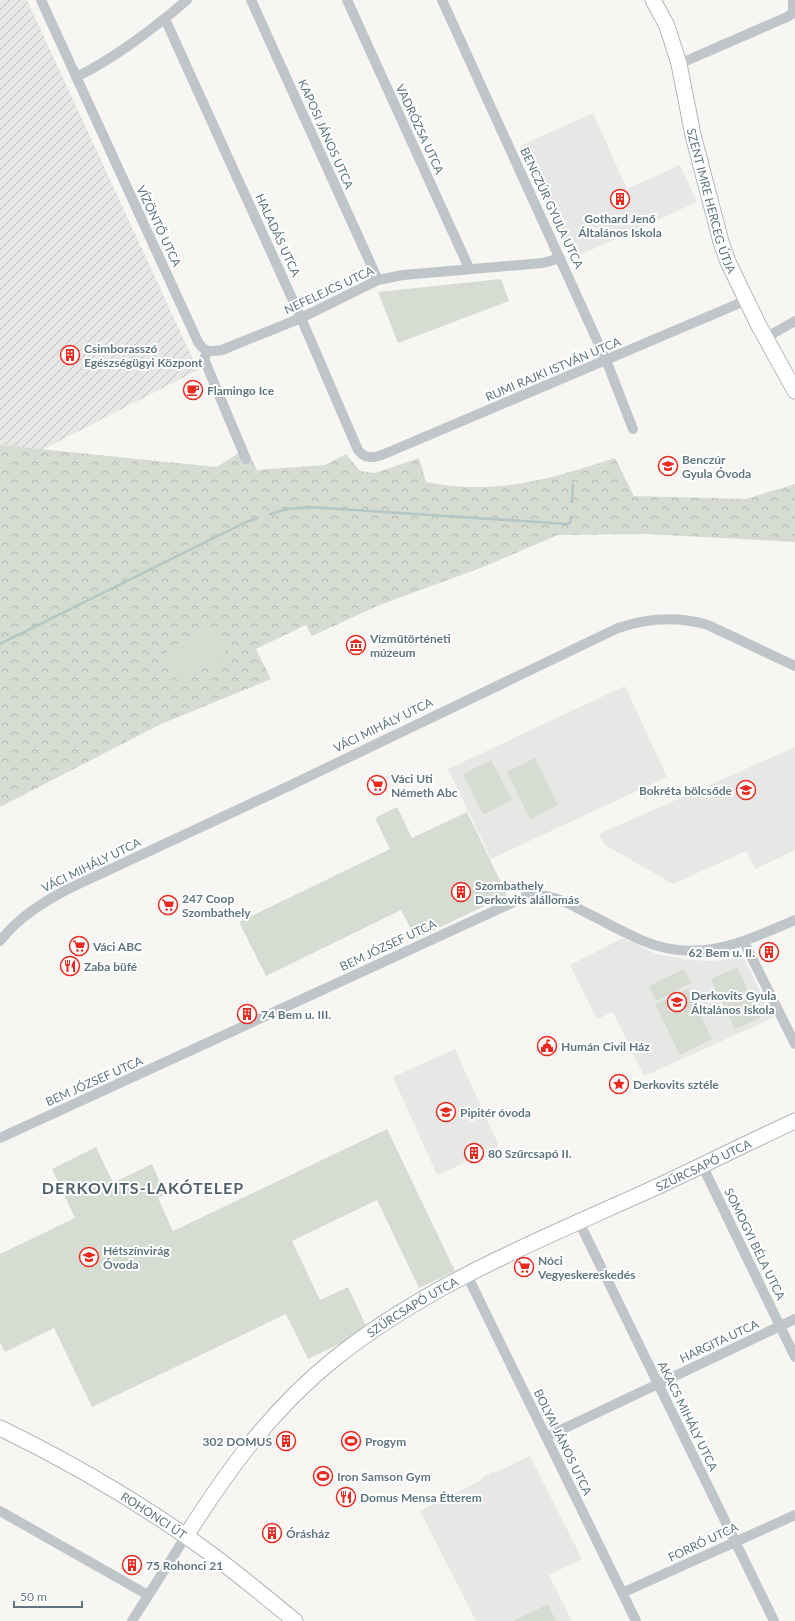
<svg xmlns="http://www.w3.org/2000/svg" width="795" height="1621" font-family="Lato,sans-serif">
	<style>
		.built { fill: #e7e8e6 }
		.industrial { fill: url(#industrial-furrows) }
		.forest { fill: url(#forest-crowns) }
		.park { fill: #d7dcd2 }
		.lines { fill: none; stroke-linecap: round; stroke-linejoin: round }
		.stream { stroke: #b4c6c7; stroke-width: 2.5 }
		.secondary-casing { stroke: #b1b9bc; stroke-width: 17 }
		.street { stroke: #bfc5c8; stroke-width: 10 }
		.secondary { stroke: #fff; stroke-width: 15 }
		.labels { text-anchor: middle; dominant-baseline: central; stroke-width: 4; stroke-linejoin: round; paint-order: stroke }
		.street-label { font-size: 12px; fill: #60777f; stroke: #fff }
		.poi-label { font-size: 12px; font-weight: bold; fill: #60777f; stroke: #fff; text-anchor: start }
		.district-label { font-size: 16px; font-weight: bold; letter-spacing: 1px; fill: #52646a; stroke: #fff }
	</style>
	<defs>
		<pattern id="industrial-furrows" width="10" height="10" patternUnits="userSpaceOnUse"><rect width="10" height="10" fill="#e7e8e6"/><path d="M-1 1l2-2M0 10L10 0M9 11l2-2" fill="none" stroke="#bfc1c0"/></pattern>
		<pattern id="forest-crowns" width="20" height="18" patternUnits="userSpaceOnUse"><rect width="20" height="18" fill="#d7dcd2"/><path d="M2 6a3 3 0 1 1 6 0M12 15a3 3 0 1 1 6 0" fill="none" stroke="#b2b7b0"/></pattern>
	</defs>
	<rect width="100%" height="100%" fill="#f7f6f3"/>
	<path class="built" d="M593,113L627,189L680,165L697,202L571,259L520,146Z
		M625,686L667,777L491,859L448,769Z
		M795,747V850L755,869L746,851L673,884L605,845L599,834Z
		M623,938L656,954L690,960L713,961L740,958L745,960L773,1018L644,1076L613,1012L597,1019L570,965Z
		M455,1049L499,1146L481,1155L476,1147L469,1150L473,1159L437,1175L393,1077Z
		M530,1456L582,1559L549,1575L572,1621H476L420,1511L482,1480L481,1478L494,1471L495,1473Z"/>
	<path class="industrial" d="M0,0H27L198,370L42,450L0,445Z"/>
	<path class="forest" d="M0,445L217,467L246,448L257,470L325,465L346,454L360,471L375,473L419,458L426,482C496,496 550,479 615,458L634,496L746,499L795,484V542L647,534L558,535L483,567L377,606L312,636L306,625L256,649L271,679L161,724L0,807Z"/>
	<path class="park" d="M501,279L509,301L398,343L378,292Z
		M215,627L228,657L177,680L166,649Z
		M535,758L558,805L530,819L507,772Z
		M491,760L512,800L483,815L463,774Z
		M397,807L412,838L467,812L507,895L416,939L401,910L266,976L239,922L390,849L375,818Z
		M737,967L761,1017L735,1029L711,979Z
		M684,969L691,983L656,1001L649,986Z
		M688,989L712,1039L680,1055L655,1004Z
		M387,1129L455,1271L419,1288L377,1200L292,1241L320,1300L348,1287L368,1330L308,1359L286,1314L92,1407L54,1328L5,1352L0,1342V1254L75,1218L52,1169L96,1147L113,1183L152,1164L165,1194L158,1198L173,1231Z
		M548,1604L556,1621H513Z"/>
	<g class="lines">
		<path class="stream" d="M572,502L573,485
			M270,514L288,509L309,507L567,524L570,523L571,517
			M0,644L246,522L256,519"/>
		<defs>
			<g id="secondary">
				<path id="s1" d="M653,0L667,26L679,64L693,135L721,242L728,262L759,326L795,391"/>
				<path id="s2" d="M0,1428C72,1463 142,1504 207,1551C237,1573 266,1597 295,1621"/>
				<path id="s3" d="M186,1536C227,1471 272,1409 333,1360C427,1284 542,1239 652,1189C700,1167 747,1143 795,1121"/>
			</g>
		</defs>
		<use href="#secondary" class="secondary-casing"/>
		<path class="street" d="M41,0L198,342C204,352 210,352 222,350L301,318L378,280L403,275L543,263L560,258
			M251,0L378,280
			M347,0L469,268
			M442,0L606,360L633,429
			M165,19L301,318L358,450C365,459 372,458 382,455L747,300
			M679,64L787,17L793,13V0
			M76,77C116,58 153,29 187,0
			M765,338L795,321
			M208,351L204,359L246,459
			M0,941C19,917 43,902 70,888L289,786L618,628C648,618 678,616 708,625L795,666
			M744,942L795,1044
			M0,1138L527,896C550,892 567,903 587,913C605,922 623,932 641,940C698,965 743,942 795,920
			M702,1165L795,1357
			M579,1222L774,1621
			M467,1275L636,1621
			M546,1437L795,1319
			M0,1511L148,1595
			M622,1593L795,1515
			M132,1621L186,1536"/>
		<use href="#secondary" class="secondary"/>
	</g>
	<defs>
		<symbol id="building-ring" viewBox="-11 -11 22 22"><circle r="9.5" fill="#fff" stroke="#ea2a1f" stroke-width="1.5"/><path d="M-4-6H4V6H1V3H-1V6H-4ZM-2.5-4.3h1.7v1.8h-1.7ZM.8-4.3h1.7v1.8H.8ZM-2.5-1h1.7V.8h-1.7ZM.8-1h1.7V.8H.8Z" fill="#ea2a1f"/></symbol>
		<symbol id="cafe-ring" viewBox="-11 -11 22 22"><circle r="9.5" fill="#fff" stroke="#ea2a1f" stroke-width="1.5"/><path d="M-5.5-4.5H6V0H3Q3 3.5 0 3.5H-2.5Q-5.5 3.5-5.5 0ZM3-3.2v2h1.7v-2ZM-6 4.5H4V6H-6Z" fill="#ea2a1f"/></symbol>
		<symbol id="school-ring" viewBox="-11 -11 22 22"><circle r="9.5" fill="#fff" stroke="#ea2a1f" stroke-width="1.5"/><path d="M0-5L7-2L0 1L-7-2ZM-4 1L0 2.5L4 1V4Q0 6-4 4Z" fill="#ea2a1f"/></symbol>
		<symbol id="museum-ring" viewBox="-11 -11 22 22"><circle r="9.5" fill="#fff" stroke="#ea2a1f" stroke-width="1.5"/><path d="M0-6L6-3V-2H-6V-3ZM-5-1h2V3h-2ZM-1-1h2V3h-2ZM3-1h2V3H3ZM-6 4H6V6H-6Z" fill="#ea2a1f"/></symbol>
		<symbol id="supermarket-ring" viewBox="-11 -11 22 22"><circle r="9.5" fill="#fff" stroke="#ea2a1f" stroke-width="1.5"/><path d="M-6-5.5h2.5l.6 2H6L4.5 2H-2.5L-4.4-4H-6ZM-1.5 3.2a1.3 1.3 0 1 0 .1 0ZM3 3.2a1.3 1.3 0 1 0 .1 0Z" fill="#ea2a1f"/></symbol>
		<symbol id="restaurant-ring" viewBox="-11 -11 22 22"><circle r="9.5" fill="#fff" stroke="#ea2a1f" stroke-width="1.5"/><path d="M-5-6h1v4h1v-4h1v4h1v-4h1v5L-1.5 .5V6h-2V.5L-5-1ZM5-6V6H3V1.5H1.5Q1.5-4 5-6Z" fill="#ea2a1f"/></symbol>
		<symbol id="civic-ring" viewBox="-11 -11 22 22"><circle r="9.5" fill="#fff" stroke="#ea2a1f" stroke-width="1.5"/><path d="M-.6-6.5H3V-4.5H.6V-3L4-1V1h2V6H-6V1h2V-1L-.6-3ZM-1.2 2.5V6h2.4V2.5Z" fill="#ea2a1f"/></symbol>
		<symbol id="sight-ring" viewBox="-11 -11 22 22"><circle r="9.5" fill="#fff" stroke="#ea2a1f" stroke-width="1.5"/><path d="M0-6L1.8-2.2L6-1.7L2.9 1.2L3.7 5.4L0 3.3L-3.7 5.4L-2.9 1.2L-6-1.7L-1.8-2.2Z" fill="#ea2a1f"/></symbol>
		<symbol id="stadium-ring" viewBox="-11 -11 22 22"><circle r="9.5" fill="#fff" stroke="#ea2a1f" stroke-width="1.5"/><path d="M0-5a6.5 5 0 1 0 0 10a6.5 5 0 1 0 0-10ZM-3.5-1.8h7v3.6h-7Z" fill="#ea2a1f"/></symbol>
	</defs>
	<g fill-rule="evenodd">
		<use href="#building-ring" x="609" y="188" width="22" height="22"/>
		<use href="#building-ring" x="59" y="344" width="22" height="22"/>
		<use href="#cafe-ring" x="182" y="379" width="22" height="22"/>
		<use href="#school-ring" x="657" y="455" width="22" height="22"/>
		<use href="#museum-ring" x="345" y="634" width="22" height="22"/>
		<use href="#supermarket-ring" x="366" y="774" width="22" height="22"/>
		<use href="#school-ring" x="735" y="779" width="22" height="22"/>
		<use href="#building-ring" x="450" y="881" width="22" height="22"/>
		<use href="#supermarket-ring" x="157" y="894" width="22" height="22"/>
		<use href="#supermarket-ring" x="68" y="935" width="22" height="22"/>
		<use href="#building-ring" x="758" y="941" width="22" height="22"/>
		<use href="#restaurant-ring" x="59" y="955" width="22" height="22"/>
		<use href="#school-ring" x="666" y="991" width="22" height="22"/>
		<use href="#building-ring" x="236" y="1003" width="22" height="22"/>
		<use href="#civic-ring" x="536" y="1035" width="22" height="22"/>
		<use href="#sight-ring" x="608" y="1073" width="22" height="22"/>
		<use href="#school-ring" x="435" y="1101" width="22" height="22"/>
		<use href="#building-ring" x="463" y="1142" width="22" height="22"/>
		<use href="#school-ring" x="78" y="1246" width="22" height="22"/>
		<use href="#supermarket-ring" x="513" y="1256" width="22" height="22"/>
		<use href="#building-ring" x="275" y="1430" width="22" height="22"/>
		<use href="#stadium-ring" x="340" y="1430" width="22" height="22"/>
		<use href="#stadium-ring" x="312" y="1465" width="22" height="22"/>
		<use href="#restaurant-ring" x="335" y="1486" width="22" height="22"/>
		<use href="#building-ring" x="261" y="1522" width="22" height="22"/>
		<use href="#building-ring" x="121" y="1554" width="22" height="22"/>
	</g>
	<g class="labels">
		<g class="street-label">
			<text transform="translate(420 129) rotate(65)">VADRÓZSA UTCA</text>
			<text transform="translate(326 134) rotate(66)">KAPOSI JÁNOS UTCA</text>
			<text stroke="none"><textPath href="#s1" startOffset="210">SZENT IMRE HERCEG ÚTJA</textPath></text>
			<text transform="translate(552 208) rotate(65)">BENCZÚR GYULA UTCA</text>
			<text transform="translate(159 226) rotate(65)">VÍZÖNTŐ UTCA</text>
			<text transform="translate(278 235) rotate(65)">HALADÁS UTCA</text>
			<text transform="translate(329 290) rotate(-25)">NEFELEJCS UTCA</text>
			<text transform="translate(553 369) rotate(-23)">RUMI RAJKI ISTVÁN UTCA</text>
			<text transform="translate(383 725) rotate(-26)">VÁCI MIHÁLY UTCA</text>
			<text transform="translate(91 865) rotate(-26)">VÁCI MIHÁLY UTCA</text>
			<text transform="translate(388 945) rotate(-25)">BEM JÓZSEF UTCA</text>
			<text transform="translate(94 1081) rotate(-24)">BEM JÓZSEF UTCA</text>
			<text stroke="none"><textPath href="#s3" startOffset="650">SZŰRCSAPÓ UTCA</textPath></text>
			<text transform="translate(755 1244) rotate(64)">SOMOGYI BÉLA UTCA</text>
			<text stroke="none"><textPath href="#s3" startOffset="326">SZŰRCSAPÓ UTCA</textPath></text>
			<text transform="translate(719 1341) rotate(-25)">HARGITA UTCA</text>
			<text transform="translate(688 1416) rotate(64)">AKACS MIHÁLY UTCA</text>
			<text transform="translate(563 1442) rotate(64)">BOLYAI JÁNOS UTCA</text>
			<text stroke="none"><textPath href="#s2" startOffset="177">ROHONCI ÚT</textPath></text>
			<text transform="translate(703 1542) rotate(-25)">FORRÓ UTCA</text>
		</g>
		<g class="poi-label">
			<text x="620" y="218" text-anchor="middle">Gothard Jenő<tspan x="620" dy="14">Általános Iskola</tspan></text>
			<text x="84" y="348">Csimborasszó<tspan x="84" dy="14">Egészségügyi Központ</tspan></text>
			<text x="207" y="390">Flamingo Ice</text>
			<text x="682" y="459">Benczúr<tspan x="682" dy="14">Gyula Óvoda</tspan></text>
			<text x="370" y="638">Vízműtörténeti<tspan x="370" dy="14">múzeum</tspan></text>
			<text x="391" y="778">Váci Uti<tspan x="391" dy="14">Németh Abc</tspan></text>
			<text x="732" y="790" text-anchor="end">Bokréta bölcsőde</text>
			<text x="475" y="885">Szombathely<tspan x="475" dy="14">Derkovits alállomás</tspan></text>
			<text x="182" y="898">247 Coop<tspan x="182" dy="14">Szombathely</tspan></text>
			<text x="93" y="946">Váci ABC</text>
			<text x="755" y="952" text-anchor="end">62 Bem u. II.</text>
			<text x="84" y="966">Zaba büfé</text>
			<text x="691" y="995">Derkovits Gyula<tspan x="691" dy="14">Általános Iskola</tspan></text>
			<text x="261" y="1014">74 Bem u. III.</text>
			<text x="561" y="1046">Humán Civil Ház</text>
			<text x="633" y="1084">Derkovits sztéle</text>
			<text x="460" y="1112">Pipitér óvoda</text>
			<text x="488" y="1153">80 Szűrcsapó II.</text>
			<text x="103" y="1250">Hétszínvirág<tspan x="103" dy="14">Óvoda</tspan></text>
			<text x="538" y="1260">Nóci<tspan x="538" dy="14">Vegyeskereskedés</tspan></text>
			<text x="272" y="1441" text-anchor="end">302 DOMUS</text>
			<text x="365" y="1441">Progym</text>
			<text x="337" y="1476">Iron Samson Gym</text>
			<text x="360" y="1497">Domus Mensa Étterem</text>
			<text x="286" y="1533">Órásház</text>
			<text x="146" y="1565">75 Rohonci 21</text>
		</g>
		<g class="district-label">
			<text x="143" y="1187">DERKOVITS-LAKÓTELEP</text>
		</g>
	</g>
	<path d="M14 1601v6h68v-6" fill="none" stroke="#60777f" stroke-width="2"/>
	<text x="20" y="1601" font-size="12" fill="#60777f" stroke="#ffffff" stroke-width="3" paint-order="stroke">50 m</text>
</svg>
